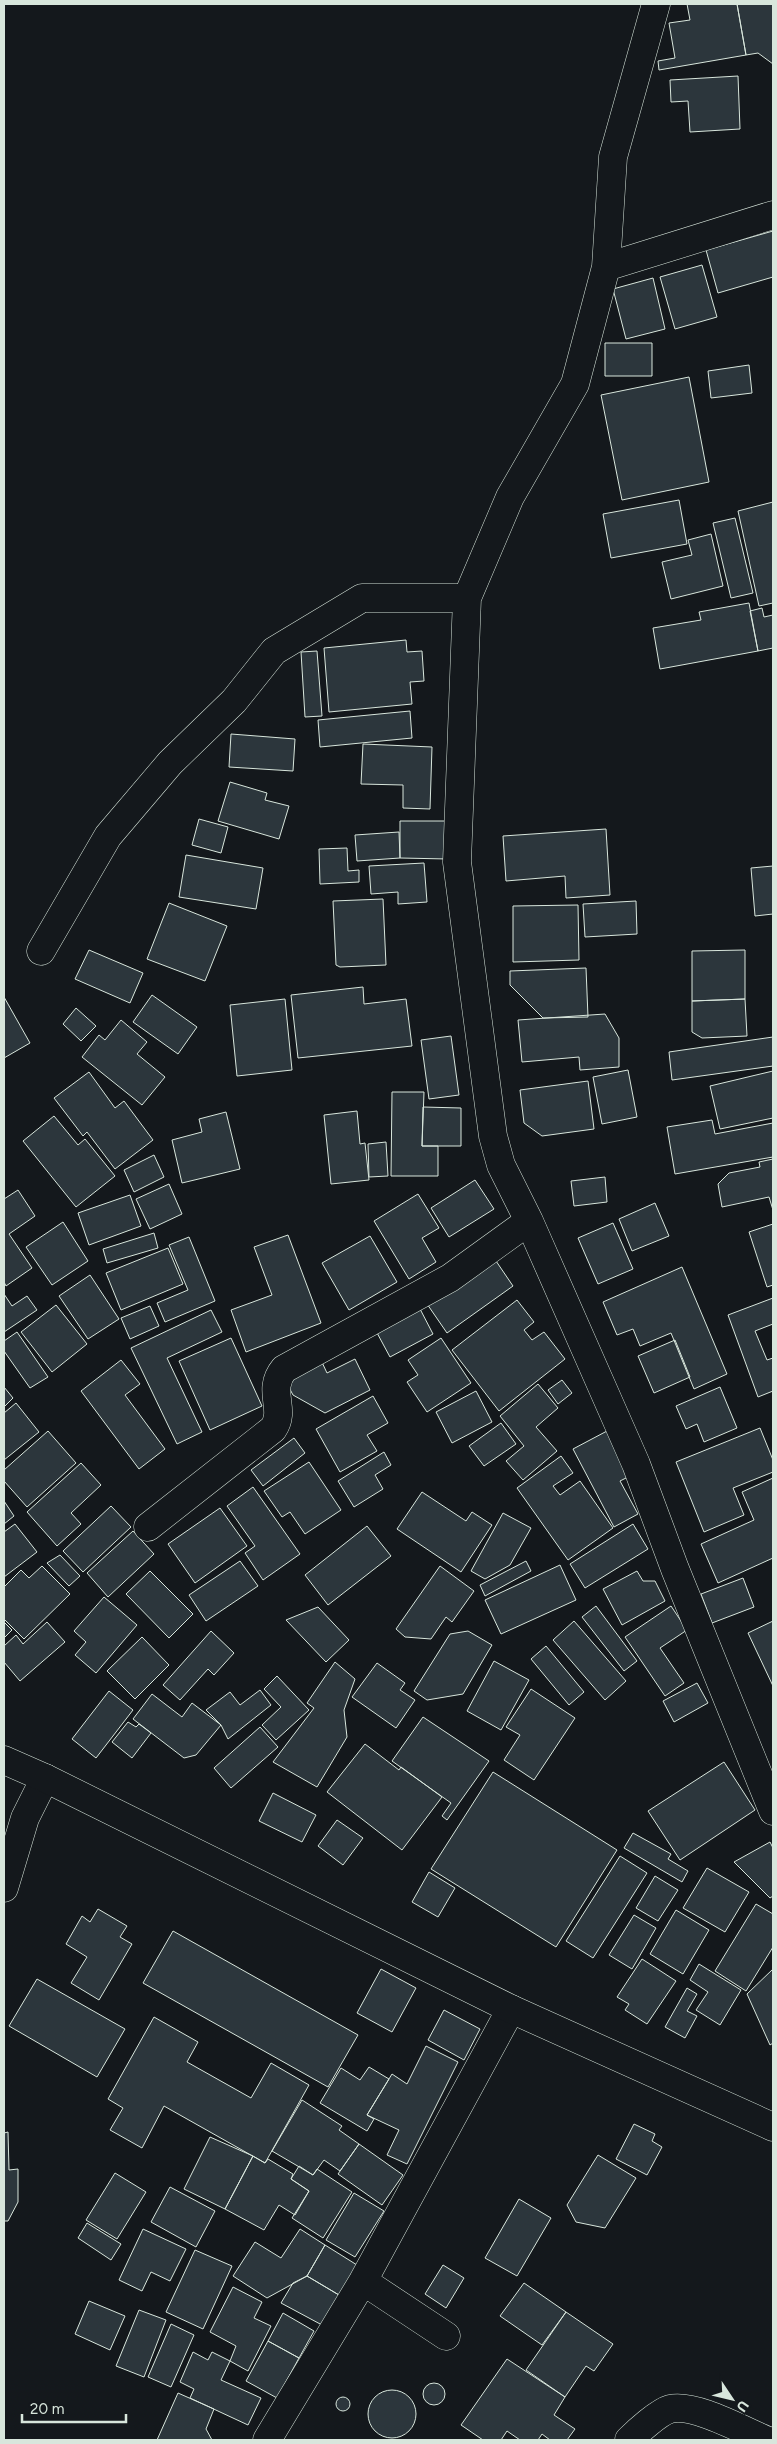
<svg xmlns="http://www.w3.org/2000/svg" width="777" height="2444" font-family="Figtree,sans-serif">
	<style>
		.building { fill: #2c363c; stroke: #d8e6dc }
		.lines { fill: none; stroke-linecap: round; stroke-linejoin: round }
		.minor-casing { stroke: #d8e6dc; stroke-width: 29 }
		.highway-casing { stroke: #d8e6dc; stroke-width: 29 }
		.minor { stroke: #14181c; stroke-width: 28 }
		.highway { stroke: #14181c; stroke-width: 28 }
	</style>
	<rect width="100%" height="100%" fill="#14181c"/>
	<path class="building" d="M687,4H737L746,55L659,70L658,61L675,58L669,23L690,20Z
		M737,4H773V64L758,53L746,55Z
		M738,76L740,129L690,132L688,101L671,102L670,80Z
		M773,231V277L718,293L706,250Z
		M702,265L717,317L675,329L660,277Z
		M653,278L665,329L626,339L613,289Z
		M605,343H652V376H605Z
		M749,365L752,393L711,398L708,371Z
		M689,377L709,482L622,500L601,395Z
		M679,500L687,544L611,558L603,514Z
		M773,502V603L759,606L738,511Z
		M735,518L753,593L731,598L713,523Z
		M711,534L723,586L671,599L662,562L692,555L688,540Z
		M749,603L758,651L660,669L653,628L701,620L699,612Z
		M762,608L764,617L773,615V648L758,651L750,611Z
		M406,640L407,652L422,651L424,681L410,682L412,704L329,712L324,648Z
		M317,651L322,716L305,717L301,652Z
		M410,711L412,738L320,747L318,720Z
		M231,734L295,739L293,771L229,767Z
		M363,744L432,747L430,809L403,808V785L361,784Z
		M230,782L267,793L265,800L289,806L279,839L218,821Z
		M199,819L228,827L221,853L192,845Z
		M400,821H448V859L400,858Z
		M606,829L610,895L566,898L565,876L506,881L503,836Z
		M399,832L400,858L357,861L355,835Z
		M347,848L348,871L359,870V882L320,884L319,849Z
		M186,855L263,868L256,909L179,897Z
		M424,863L427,902L398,904V892L371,894L369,866Z
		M773,866V914L755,916L751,868Z
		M383,899L386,965L340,967L336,965L333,901Z
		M636,901L637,934L585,937L583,904Z
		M169,903L227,926L205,981L147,959Z
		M578,905L579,960L513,962V906Z
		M89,950L143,973L130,1003L75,979Z
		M745,950V999L692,1001V951Z
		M586,968L588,1017L543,1018L510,985V971Z
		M363,987L364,1004L406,999L412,1046L298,1058L291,995Z
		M152,995L197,1027L178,1054L133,1022Z
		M4,997L30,1043L4,1058Z
		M285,999L292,1070L237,1076L230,1005Z
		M745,999L747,1036L702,1038L692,1032V1001Z
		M76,1008L96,1026L81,1041L63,1024Z
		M605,1014L619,1038V1067L580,1070L579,1057L522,1062L518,1020Z
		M121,1020L147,1042L137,1054L165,1077L142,1105L82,1057L99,1035L105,1040Z
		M451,1036L459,1095L429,1099L421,1040Z
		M773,1037V1066L672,1080L669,1052Z
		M628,1070L637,1117L602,1124L593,1077Z
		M773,1071V1118L720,1129L710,1086Z
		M89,1072L115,1108L124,1101L153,1140L115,1169L87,1132L83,1136L54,1098Z
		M588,1081L594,1129L542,1136L524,1123L520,1090Z
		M392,1092H424L422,1146H438V1176H391Z
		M423,1107L461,1108V1146H422Z
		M357,1111L360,1144L365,1143L369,1180L331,1184L324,1115Z
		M226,1112L240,1169L182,1183L172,1140L202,1132L199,1119Z
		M54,1116L78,1145L85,1139L115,1176L76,1207L23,1141Z
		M712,1120L715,1134L773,1123V1157L675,1174L667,1127Z
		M386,1142L388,1176L369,1177L368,1144Z
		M154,1155L164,1177L134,1192L124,1170Z
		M773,1159V1210L769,1197L722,1207L718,1184L729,1173L760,1167L759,1162Z
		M605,1177L607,1202L574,1206L571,1181Z
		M475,1180L494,1209L449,1237L431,1208Z
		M169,1184L182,1214L150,1229L136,1199Z
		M18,1190L35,1216L9,1234L32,1268L6,1286L4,1282V1199Z
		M418,1194L439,1228L422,1238L436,1262L409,1279L374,1221Z
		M130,1195L141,1226L89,1245L78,1213Z
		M655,1203L669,1236L632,1251L619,1219Z
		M63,1222L88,1261L52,1285L26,1247Z
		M613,1223L633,1269L598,1284L578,1238Z
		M773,1224V1285L767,1287L749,1232Z
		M154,1233L158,1248L107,1263L103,1249Z
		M288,1235L321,1323L246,1352L231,1310L272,1295L254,1247Z
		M370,1236L397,1282L349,1310L322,1263Z
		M189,1237L215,1301L165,1322L157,1303L188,1290L169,1245Z
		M168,1248L183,1284L121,1310L106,1273Z
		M496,1261L513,1286L447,1333L425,1301Z
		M682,1267L727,1374L694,1389L671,1333L640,1346L633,1329L617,1335L603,1302Z
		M90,1275L119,1319L88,1339L59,1296Z
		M4,1294L12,1306L27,1296L37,1310L4,1332Z
		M773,1298V1324L755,1331L767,1360L773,1358V1391L758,1397L728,1315Z
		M517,1300L534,1322L524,1330L532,1340L544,1332L565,1359L499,1411L452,1350Z
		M56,1305L87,1344L52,1372L21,1332Z
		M150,1306L159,1326L130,1339L121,1318Z
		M419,1307L433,1334L390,1357L376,1331Z
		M211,1310L222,1332L167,1358L202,1432L177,1444L131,1348Z
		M17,1332L48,1377L30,1388L4,1351V1341Z
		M231,1338L262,1406L210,1430L179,1361Z
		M441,1338L471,1383L427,1412L407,1382L418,1375L408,1360Z
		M675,1340L690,1377L654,1393L638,1356Z
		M320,1358L327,1373L355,1359L370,1390L325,1413L293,1395L283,1376Z
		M121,1360L140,1384L125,1395L165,1449L139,1469L81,1391Z
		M562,1380L572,1393L558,1404L548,1390Z
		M538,1384L558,1408L536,1427L557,1451L523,1480L506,1461L524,1446L500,1416Z
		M4,1387L13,1398L4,1407Z
		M720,1387L737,1428L704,1442L697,1424L686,1429L676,1406Z
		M476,1391L492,1422L452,1443L436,1412Z
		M373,1396L388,1423L367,1435L377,1451L340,1472L316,1429Z
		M16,1403L39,1432L4,1460V1413Z
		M501,1423L516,1444L484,1466L469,1446Z
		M760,1428L773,1460V1472L733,1488L744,1515L704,1532L676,1462Z
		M48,1431L76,1463L27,1507L4,1481V1470Z
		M607,1431L630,1476L620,1481L638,1514L614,1527L573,1449Z
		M294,1438L305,1453L263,1486L251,1470Z
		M384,1452L391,1465L375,1475L383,1489L354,1507L338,1481Z
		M561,1456L573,1473L553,1486L560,1495L580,1481L613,1528L568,1560L517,1488Z
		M309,1462L341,1510L305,1534L290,1512L282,1517L264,1491Z
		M81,1463L101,1485L71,1513L81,1524L57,1546L27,1512Z
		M773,1478V1558L718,1583L701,1544L754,1520L742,1492Z
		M253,1487L300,1554L263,1580L245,1553L255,1546L227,1506Z
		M422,1492L466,1521L472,1512L492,1525L461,1572L397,1529Z
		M4,1501L14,1516L4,1524Z
		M111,1506L131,1527L83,1572L63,1551Z
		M220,1508L247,1546L195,1583L168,1544Z
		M503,1513L531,1528L510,1565L485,1579L471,1571Z
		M15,1524L37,1552L4,1577V1532Z
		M633,1524L648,1549L585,1588L570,1564Z
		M367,1526L391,1556L328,1605L305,1575Z
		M133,1531L154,1554L108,1597L87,1573Z
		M60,1555L80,1576L69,1586L47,1563Z
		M240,1561L258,1586L206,1621L189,1595Z
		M526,1561L531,1571L485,1596L480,1585Z
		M560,1565L576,1600L501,1634L485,1600Z
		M42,1566L70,1594L24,1639L4,1619V1587L21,1570L29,1578Z
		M440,1566L474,1591L452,1622L446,1617L431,1639L405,1637L396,1629Z
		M150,1571L193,1614L169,1638L126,1594Z
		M637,1571L643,1581H655L665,1601L622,1625L603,1589Z
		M743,1578L754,1607L712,1623L701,1594Z
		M104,1597L137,1625L96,1673L75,1655L86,1642L74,1631Z
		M596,1606L637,1661L624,1671L582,1617Z
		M671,1606L687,1630L660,1648L684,1683L665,1696L625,1637Z
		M318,1607L349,1640L326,1662L286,1620Z
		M574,1621L626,1681L605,1700L553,1640Z
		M773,1621V1686L748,1633Z
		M4,1622L12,1630L4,1638Z
		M47,1622L65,1642L20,1681L4,1662V1646L16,1635L23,1644Z
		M211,1631L234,1653L214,1675L208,1669L180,1700L163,1685Z
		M468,1631L492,1645L463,1694L427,1700L414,1691L450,1634Z
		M142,1637L169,1665L135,1699L107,1671Z
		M546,1646L584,1692L569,1705L531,1659Z
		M494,1661L529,1680L501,1730L467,1711Z
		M335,1662L355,1679L344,1710L347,1737L317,1787L273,1762L314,1708L307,1703Z
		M377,1663L405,1683L400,1690L415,1700L396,1728L352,1697Z
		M277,1676L309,1710L276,1740L262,1725L281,1707L264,1689Z
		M697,1683L708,1703L674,1722L663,1701Z
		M531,1689L575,1718L534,1780L504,1760L520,1735L506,1727Z
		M260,1690L271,1705L228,1739L221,1725L206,1710L230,1692L240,1705Z
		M109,1691L133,1710L96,1758L72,1739Z
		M152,1694L182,1717L192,1703L221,1725L196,1755L184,1758L133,1719Z
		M423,1717L489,1761L447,1820L442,1816L451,1803L392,1761Z
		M128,1722L136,1727L139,1724L151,1733L132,1758L112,1742Z
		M260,1727L278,1747L231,1788L214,1768Z
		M365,1744L399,1770L401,1767L442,1797L402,1850L327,1792Z
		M724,1762L755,1810L680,1860L648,1811Z
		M493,1772L617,1850L556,1947L431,1869Z
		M273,1793L316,1815L302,1842L259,1821Z
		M337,1820L363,1838L343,1865L318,1846Z
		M633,1833L671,1854L668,1859L688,1871L682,1882L624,1848Z
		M770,1842L773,1848V1896L770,1898L734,1862Z
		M620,1856L647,1873L593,1958L566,1941Z
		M707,1868L749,1892L725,1932L683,1908Z
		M429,1872L455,1888L438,1917L412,1902Z
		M655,1876L678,1890L658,1921L636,1908Z
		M756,1904L773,1914V1947L746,1991L715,1971Z
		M98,1909L127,1926L120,1937L132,1944L99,2000L71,1983L87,1957L66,1944L82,1916L90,1922Z
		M676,1910L709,1930L683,1974L650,1954Z
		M634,1915L656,1928L632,1969L609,1955Z
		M173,1931L358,2035L328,2087L143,1983Z
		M642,1959L676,1981L647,2024L625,2010L629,2004L617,1997Z
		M699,1964L741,1990L720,2025L696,2010L708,1992L690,1980Z
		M381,1969L416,1988L392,2032L357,2013Z
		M773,1969V2043L770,2045L747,1994Z
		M37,1979L125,2029L97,2077L9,2026Z
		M687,1988L697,1994L687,2011L697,2016L685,2038L665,2027Z
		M444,2010L480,2029L464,2060L428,2040Z
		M154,2017L198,2042L187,2062L251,2098L271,2063L309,2085L265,2163L164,2106L142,2148L110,2130L123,2108L108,2099Z
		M426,2046L458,2062L407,2164L387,2155L399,2130L367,2115L392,2074L407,2084Z
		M369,2067L389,2079L367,2115L374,2119L367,2131L320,2103L341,2068L360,2080Z
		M302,2100L342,2126L339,2130L359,2144L340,2171L324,2160L313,2175L272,2151Z
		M634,2124L655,2134L652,2141L662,2147L647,2175L616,2159Z
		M8,2132L9,2170L18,2169V2202L8,2221H4V2133Z
		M210,2137L253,2156L225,2209L184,2189Z
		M359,2144L403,2175L382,2205L338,2174Z
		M598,2155L636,2178L605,2228L576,2222L567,2205Z
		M253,2156L265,2163L268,2159L293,2174L291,2179L309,2191L295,2215L279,2205L264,2230L225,2209Z
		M299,2166L313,2175L317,2169L352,2192L323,2238L292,2218L309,2191L291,2179Z
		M115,2173L146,2192L117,2239L86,2220Z
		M170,2187L215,2211L196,2247L151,2222Z
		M354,2193L384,2211L355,2257L326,2240Z
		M519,2199L551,2218L517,2276L485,2258Z
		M87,2223L121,2244L111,2260L78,2238Z
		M143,2229L186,2249L170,2281L151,2272L142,2291L119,2280Z
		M300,2229L325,2245L307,2276L267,2298L233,2276L255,2242L281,2258Z
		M325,2245L357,2265L339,2295L307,2276Z
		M195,2250L232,2266L203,2329L166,2312Z
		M443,2265L464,2278L446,2308L425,2294Z
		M307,2276L339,2295L322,2325L281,2303L293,2283Z
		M524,2283L566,2312L542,2345L500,2316Z
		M233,2287L262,2302L254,2318L271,2326L248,2371L230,2361L236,2346L210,2332Z
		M89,2301L125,2316L110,2350L75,2334Z
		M139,2310L166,2320L144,2377L116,2366Z
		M566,2312L613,2344L594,2371L586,2366L565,2397L526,2370Z
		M283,2313L314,2331L299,2358L268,2341Z
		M171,2324L194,2335L171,2387L148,2377Z
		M268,2341L299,2358L277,2398L246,2381Z
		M193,2352L208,2360L212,2352L230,2361L221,2380L261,2398L248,2425L190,2398L194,2389L180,2382Z
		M507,2359L565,2397L554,2415L575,2429L567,2440H550L542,2434L538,2440H520L507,2431L501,2440H483L461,2425Z
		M423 2394a11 11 0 1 1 22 0a11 11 0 1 1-22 0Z
		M368 2414a24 24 0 1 1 48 0a24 24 0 1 1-48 0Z
		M178,2393L214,2409L206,2429L212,2440H157Z
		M336 2404a7 7 0 1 1 14 0a7 7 0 1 1-14 0Z"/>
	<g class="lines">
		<defs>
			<path id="minor" d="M656,4L613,157L606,267L575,384L510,497L467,598L457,862L493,1136L501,1165L529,1221L636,1464L675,1569L773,1811
				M606,267L773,215
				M41,951L108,836L170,763L234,701L274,651L362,598H467
				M148,1527L273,1429C287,1409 266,1391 284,1369L450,1278L529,1221
				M4,1888L25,1818L45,1778
				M363,2281L446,2336
				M267,2440L363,2281L511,2009
				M629,2440C637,2432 659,2412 670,2409C694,2403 742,2430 766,2440"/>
			<path id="highway" d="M4,1760L45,1778L511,2009L773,2127"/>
		</defs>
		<use href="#minor" class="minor-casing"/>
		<use href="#highway" class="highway-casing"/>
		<use href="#minor" class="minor"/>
		<use href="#highway" class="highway"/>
	</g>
	<rect width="777" height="2444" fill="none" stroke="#d8e6dc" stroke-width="10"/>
	<g transform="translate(732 2399) rotate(125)" stroke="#14181c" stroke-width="4" paint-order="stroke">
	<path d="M0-4L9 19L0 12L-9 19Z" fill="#d8e6dc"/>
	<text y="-8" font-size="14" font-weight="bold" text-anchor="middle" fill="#d8e6dc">U</text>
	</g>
	<path d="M22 2414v8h104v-8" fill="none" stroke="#d8e6dc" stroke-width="2.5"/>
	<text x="30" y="2414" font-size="15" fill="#d8e6dc" stroke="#14181c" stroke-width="4" paint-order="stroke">20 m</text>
</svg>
